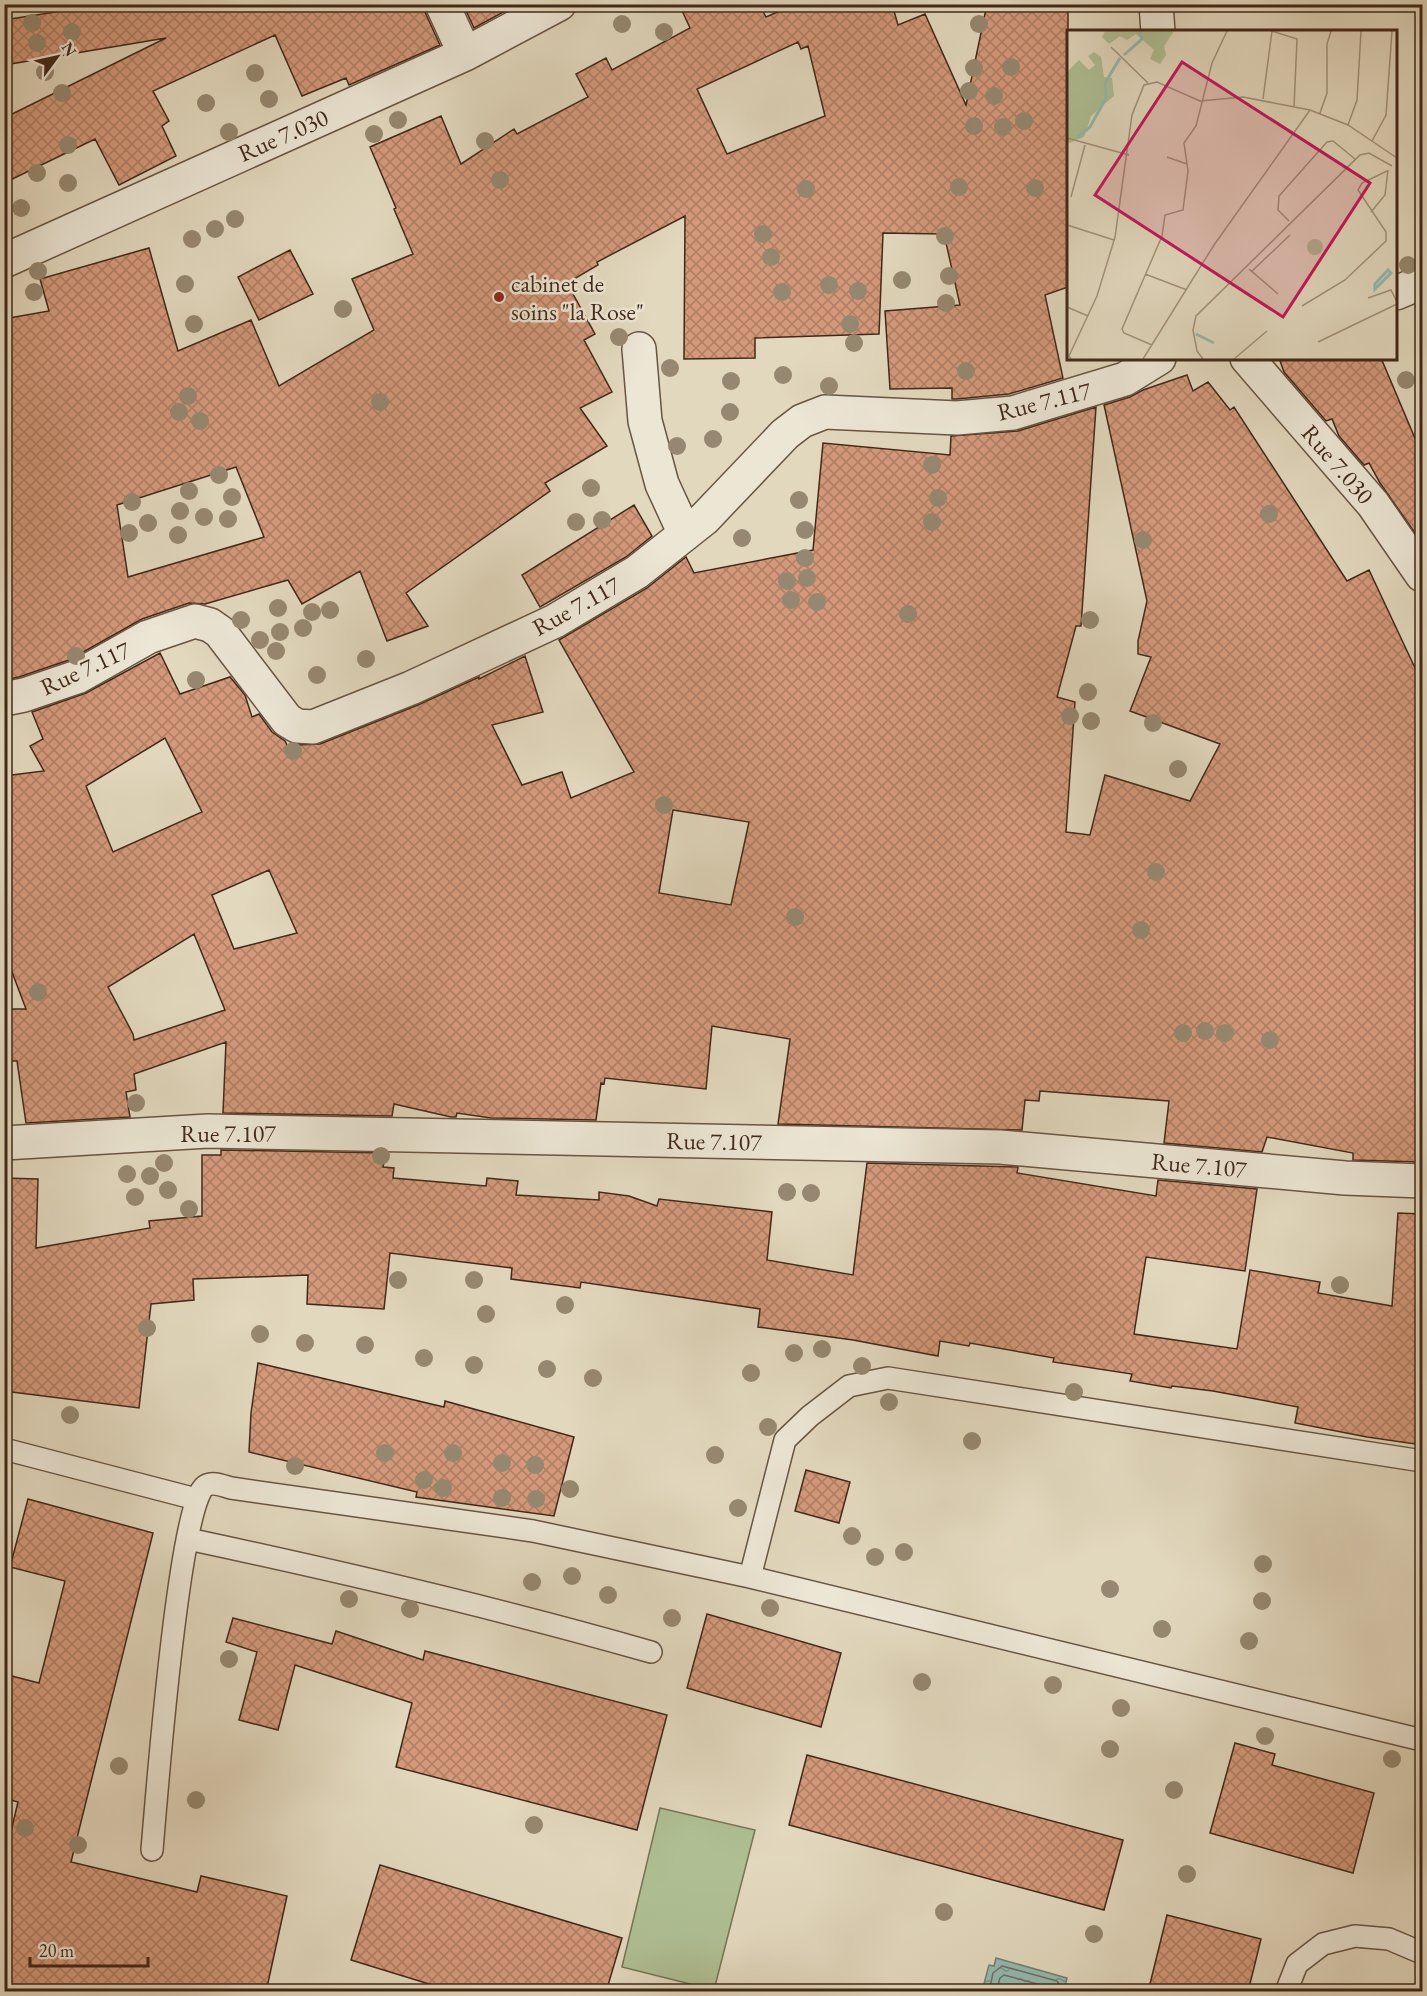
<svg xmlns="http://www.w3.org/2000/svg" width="1427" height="1996" font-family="'EB Garamond',serif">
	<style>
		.garden { fill: #afbf94; stroke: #787456; stroke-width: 1.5 }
		.water { fill: url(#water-ripples); stroke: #738074; stroke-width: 1.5 }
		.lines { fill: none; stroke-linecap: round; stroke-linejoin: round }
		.shore { stroke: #6b7164; stroke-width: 1.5 }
		.building { fill: url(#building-cross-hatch); stroke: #412818; stroke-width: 1.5; fill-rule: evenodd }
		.lane-casing { stroke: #695442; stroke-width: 24 }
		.street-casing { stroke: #695442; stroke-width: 36 }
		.lane { stroke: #ece6d5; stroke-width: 21 }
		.street { stroke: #ece6d5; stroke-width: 33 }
		.tree { fill: #968870 }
		.poi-dot { fill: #8f2418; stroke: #ece6d5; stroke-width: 2 }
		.labels { text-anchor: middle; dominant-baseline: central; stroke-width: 5; stroke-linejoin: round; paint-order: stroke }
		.street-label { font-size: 24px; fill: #412818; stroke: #ece6d5 }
		.poi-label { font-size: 24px; fill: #412818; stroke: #ece6d5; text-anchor: start }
		.inset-river { fill: none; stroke: #95bab1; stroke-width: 3 }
		.inset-road { fill: none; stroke: #a2927c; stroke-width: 1.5 }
		.view { fill: #c2185b; fill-opacity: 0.15; stroke: #c2185b; stroke-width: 3 }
		.inset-edge { fill: none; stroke: #412818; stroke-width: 3 }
	</style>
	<defs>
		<pattern id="water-ripples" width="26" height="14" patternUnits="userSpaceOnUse" patternTransform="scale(1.5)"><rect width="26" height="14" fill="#95bab1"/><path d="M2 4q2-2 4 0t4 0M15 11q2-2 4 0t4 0" fill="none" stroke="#7b978f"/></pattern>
		<pattern id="building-cross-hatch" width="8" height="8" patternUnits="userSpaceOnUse" patternTransform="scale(1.5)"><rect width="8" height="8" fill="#d4997b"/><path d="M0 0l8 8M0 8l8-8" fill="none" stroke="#ae7d64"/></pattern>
	</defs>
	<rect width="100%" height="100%" fill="#e2d8be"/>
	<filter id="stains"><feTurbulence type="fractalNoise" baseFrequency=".00333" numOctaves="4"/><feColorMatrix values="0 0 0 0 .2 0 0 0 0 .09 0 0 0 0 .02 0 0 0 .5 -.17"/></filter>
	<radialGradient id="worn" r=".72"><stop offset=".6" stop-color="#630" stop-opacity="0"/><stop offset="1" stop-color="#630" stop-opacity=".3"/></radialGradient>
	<path class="garden" d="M660,1808L755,1830L714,1990L622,1967Z"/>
	<path class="water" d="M996,1958L1067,1978L1064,1991H982L989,1965L994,1966Z"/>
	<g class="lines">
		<path class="shore" d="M989,1992L993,1973L1002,1966L1057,1981L1059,1984L1058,1992
			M996,1992L1000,1978L1004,1975L1049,1987L1051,1992"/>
	</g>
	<path class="building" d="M52,4H424L425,12L440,45L349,85L346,78L302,96L275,35L153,91L169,121L162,126L176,156L119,185L95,139L4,183V118L166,38L4,65V20L56,12Z
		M463,4H518L474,28Z
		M679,4H759L766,17L796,4H892L898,25L925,14L966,105L987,4H1068V287L1045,295L1063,378L1009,394L957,399H952V388L890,389L885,311L960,305L944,234L883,233L879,334L755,338V358L684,359L685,216L597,262L598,265L567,283L595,334L584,340L612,392L580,408L607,446L545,483L550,491L406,593L428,626L387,641L360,571L302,604L288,580L205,604L189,603L142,619L69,660L19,677L4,680V319L49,311L40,279L149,248L178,351L251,320L279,386L374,330L352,279L413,254L394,209L396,208L370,147L441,116L461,164L514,129L517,134L588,97L576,74L606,58L612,70L690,28ZM798,42L801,49L808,46L825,116L727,154L697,89ZM236,467L264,537L128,577L117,505Z
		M290,250L313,294L259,320L238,277Z
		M1279,358H1381L1422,455V543L1380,483L1369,463L1364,465L1339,436L1332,419L1326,421L1284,372Z
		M1187,375L1193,391L1208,382L1230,410L1234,407L1347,581L1369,570L1416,670H1422V1162L1353,1160V1153L1267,1137L1262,1152L1164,1143L1169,1101L1040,1091L1039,1101L1025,1100L1022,1130L778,1124L790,1039L712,1026L706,1089L605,1078L604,1084L601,1083L596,1120L491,1118L457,1113L456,1117H451L394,1104L392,1116L223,1113L226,1042L134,1074L136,1090L126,1092L130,1117L26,1123L17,1061H4V1009H26L4,951V776L44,771L30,746L43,739L32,712L86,693L160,653L180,694L230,677L245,695L252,717L259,714L272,732L285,741L289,749L297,745L320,744L418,705L479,677V679L525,656L543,712L492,725L522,785L562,772L571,798L634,772L559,640L647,588L686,557L694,573L813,550L823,443L950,455L951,436L1018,431L1096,407L1081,626H1076L1057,697L1075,702L1066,832L1090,835L1105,775L1190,801L1220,744L1130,711L1151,657L1138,654V641L1147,601L1104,405L1130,397L1143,390ZM165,738L202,812L113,852L86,786ZM673,810L749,822L731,905L659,893ZM269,870L297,933L234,949L212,895ZM194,934L225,1010L134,1040L133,1034L108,987Z
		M634,505L652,536L626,557L540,607L522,575Z
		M221,1150L386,1153L383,1167L394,1168L393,1178L486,1186L487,1178L518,1181L516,1195L599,1200V1192L629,1196L657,1206L659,1199L772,1212L767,1260L853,1275L867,1163L1018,1167L1017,1173L1156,1196L1158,1180L1257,1189L1245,1271L1146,1257L1134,1334L1237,1349L1250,1270L1320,1282L1318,1293L1392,1306L1398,1213L1422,1214V1445L1367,1437L1295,1423L1298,1407L1213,1391L1172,1386L1171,1388L1130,1381L1132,1374L1053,1362L1054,1358L970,1343L969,1346L940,1341L938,1356L853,1340L758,1327L760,1309L581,1282L580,1288L511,1279L512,1268L390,1253L384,1309L307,1304L308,1275L193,1279L194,1300L151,1304L139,1408L4,1391V1178L38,1179L36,1248L150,1228L149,1221L202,1216V1155H221Z
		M258,1363L444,1407L445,1401L574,1437L554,1516L416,1497L417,1492L249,1452L251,1413Z
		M806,1470L850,1482L839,1523L795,1511Z
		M28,1499L153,1533L71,1862L197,1892L201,1876L287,1896L266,1992H4V1861L18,1802L4,1798V1674L39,1683L65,1581L10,1567Z
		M707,1614L841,1653L821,1727L687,1688Z
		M233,1618L332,1644L336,1631L423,1660L425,1651L667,1715L637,1830L396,1767L412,1703L295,1665L278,1730L239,1720L257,1652L226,1642Z
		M1235,1743L1275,1754L1272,1765L1374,1793L1353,1873L1210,1833Z
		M807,1755L1123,1840L1104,1910L789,1825Z
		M380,1865L622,1938L606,1992H455L351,1960Z
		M1167,1915L1261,1939L1248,1992H1148Z"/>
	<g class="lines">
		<defs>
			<path id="lane" d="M4,1449L196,1499
				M188,1539C343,1572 498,1608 651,1652
				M750,1577L785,1440L810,1416L849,1386L888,1378L1422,1461
				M152,1850C156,1803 179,1503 205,1486C213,1481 223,1486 231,1488L533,1531L750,1577L1422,1740
				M1286,1992L1297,1964L1323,1944L1355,1936L1389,1939L1422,1953"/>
			<path id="street" d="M442,4L465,54
				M1156,4L1158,32
				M4,261L465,54L559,4
				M1396,293L1422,282
				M639,349L645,421L662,484L685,534
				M1247,358L1373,504L1422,575
				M4,699L24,695L77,677L148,637L195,621L210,625L220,632L287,720L297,726L313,727L411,688L555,621L637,572L704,519L785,434L802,421L825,412L957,418L1013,413L1125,379L1159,358
				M4,1143L208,1131L1000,1147L1345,1178L1422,1181"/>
		</defs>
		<use href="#lane" class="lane-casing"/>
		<use href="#street" class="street-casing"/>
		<use href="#lane" class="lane"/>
		<use href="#street" class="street"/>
	</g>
	<g class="tree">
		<circle cx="32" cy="23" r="9"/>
		<circle cx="622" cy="24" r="9"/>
		<circle cx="979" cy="24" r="9"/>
		<circle cx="72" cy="32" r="9"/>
		<circle cx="664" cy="32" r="9"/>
		<circle cx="37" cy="43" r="9"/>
		<circle cx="1011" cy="67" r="9"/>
		<circle cx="974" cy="68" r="9"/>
		<circle cx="45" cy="72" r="9"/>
		<circle cx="255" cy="73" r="9"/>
		<circle cx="969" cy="91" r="9"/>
		<circle cx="62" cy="93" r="9"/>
		<circle cx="994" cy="96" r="9"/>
		<circle cx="269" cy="99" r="9"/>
		<circle cx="206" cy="103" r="9"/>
		<circle cx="398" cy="120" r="9"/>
		<circle cx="1024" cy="121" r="9"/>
		<circle cx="974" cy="126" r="9"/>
		<circle cx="1003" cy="127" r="9"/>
		<circle cx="229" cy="132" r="9"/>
		<circle cx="374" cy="134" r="9"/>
		<circle cx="485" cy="141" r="9"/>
		<circle cx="68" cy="145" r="9"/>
		<circle cx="37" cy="173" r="9"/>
		<circle cx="500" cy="180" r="9"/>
		<circle cx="68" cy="183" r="9"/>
		<circle cx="959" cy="187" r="9"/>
		<circle cx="1035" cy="188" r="9"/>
		<circle cx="806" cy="189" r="9"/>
		<circle cx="21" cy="208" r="9"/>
		<circle cx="235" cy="219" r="9"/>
		<circle cx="215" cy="229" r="9"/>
		<circle cx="763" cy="234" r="9"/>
		<circle cx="945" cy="236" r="9"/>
		<circle cx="192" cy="239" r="9"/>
		<circle cx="771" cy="257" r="9"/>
		<circle cx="1408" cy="265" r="9"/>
		<circle cx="38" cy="271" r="9"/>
		<circle cx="949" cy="276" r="9"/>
		<circle cx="902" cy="280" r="9"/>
		<circle cx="185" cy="284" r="9"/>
		<circle cx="829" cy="285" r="9"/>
		<circle cx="858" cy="291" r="9"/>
		<circle cx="34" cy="292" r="9"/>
		<circle cx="782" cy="292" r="9"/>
		<circle cx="946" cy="303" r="9"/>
		<circle cx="343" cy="309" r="9"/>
		<circle cx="194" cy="324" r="9"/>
		<circle cx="850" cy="324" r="9"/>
		<circle cx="619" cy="337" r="9"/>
		<circle cx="854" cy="343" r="9"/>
		<circle cx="670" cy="368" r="9"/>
		<circle cx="966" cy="371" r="9"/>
		<circle cx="783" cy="375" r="9"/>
		<circle cx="1406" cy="380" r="9"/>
		<circle cx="731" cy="381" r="9"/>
		<circle cx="829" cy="386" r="9"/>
		<circle cx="188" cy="396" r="9"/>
		<circle cx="380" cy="402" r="9"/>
		<circle cx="179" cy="412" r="9"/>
		<circle cx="730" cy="412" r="9"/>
		<circle cx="200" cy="421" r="9"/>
		<circle cx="713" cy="439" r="9"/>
		<circle cx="677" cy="446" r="9"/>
		<circle cx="932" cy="465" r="9"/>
		<circle cx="219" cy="475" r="9"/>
		<circle cx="591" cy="488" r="9"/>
		<circle cx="189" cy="491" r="9"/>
		<circle cx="232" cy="497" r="9"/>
		<circle cx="938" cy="498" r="9"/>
		<circle cx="799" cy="500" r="9"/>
		<circle cx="132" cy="502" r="9"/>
		<circle cx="180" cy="511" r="9"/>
		<circle cx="1269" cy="514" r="9"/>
		<circle cx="204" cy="517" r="9"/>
		<circle cx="228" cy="519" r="9"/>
		<circle cx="602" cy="520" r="9"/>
		<circle cx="576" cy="522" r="9"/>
		<circle cx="932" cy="522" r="9"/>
		<circle cx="148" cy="523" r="9"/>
		<circle cx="805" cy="530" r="9"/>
		<circle cx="129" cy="533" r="9"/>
		<circle cx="178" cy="535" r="9"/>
		<circle cx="742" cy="538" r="9"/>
		<circle cx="1143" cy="540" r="9"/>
		<circle cx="805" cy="558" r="9"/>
		<circle cx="807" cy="578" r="9"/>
		<circle cx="787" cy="581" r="9"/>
		<circle cx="791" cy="600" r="9"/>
		<circle cx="817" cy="602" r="9"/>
		<circle cx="278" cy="608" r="9"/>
		<circle cx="330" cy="610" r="9"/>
		<circle cx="312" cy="612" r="9"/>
		<circle cx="908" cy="614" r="9"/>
		<circle cx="241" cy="620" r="9"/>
		<circle cx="1090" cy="620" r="9"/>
		<circle cx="303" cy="628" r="9"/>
		<circle cx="280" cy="632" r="9"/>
		<circle cx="260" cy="640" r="9"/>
		<circle cx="276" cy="651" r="9"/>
		<circle cx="76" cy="656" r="9"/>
		<circle cx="366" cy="659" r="9"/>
		<circle cx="317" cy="675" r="9"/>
		<circle cx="196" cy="680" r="9"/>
		<circle cx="1088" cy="692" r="9"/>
		<circle cx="1070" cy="716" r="9"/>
		<circle cx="1091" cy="721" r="9"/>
		<circle cx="1153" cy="723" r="9"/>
		<circle cx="293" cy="751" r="9"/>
		<circle cx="1178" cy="769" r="9"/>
		<circle cx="664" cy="805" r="9"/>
		<circle cx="1156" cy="872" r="9"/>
		<circle cx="795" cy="917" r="9"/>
		<circle cx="1141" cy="930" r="9"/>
		<circle cx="38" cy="992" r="9"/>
		<circle cx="1205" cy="1031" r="9"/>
		<circle cx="1183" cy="1033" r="9"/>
		<circle cx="1225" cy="1033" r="9"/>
		<circle cx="1270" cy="1040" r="9"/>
		<circle cx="136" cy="1103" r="9"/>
		<circle cx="381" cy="1156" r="9"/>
		<circle cx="164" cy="1163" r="9"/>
		<circle cx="127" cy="1174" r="9"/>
		<circle cx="150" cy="1176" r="9"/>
		<circle cx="168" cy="1190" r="9"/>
		<circle cx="787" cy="1192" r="9"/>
		<circle cx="811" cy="1193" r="9"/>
		<circle cx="135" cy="1197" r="9"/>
		<circle cx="189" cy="1209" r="9"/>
		<circle cx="398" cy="1280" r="9"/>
		<circle cx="474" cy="1280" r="9"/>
		<circle cx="1340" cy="1285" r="9"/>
		<circle cx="565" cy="1305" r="9"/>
		<circle cx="486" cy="1314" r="9"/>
		<circle cx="147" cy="1328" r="9"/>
		<circle cx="260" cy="1334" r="9"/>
		<circle cx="305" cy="1343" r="9"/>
		<circle cx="365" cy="1345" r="9"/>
		<circle cx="822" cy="1349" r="9"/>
		<circle cx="794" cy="1353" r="9"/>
		<circle cx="424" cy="1358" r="9"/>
		<circle cx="474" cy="1365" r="9"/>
		<circle cx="862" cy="1366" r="9"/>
		<circle cx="547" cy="1369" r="9"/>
		<circle cx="751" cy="1373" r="9"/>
		<circle cx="593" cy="1378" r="9"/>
		<circle cx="1074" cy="1392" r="9"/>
		<circle cx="889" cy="1402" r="9"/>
		<circle cx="70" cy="1415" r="9"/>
		<circle cx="768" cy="1427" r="9"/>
		<circle cx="972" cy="1441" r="9"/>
		<circle cx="385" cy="1453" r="9"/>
		<circle cx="453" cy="1453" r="9"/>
		<circle cx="715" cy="1455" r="9"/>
		<circle cx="502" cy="1463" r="9"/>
		<circle cx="535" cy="1465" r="9"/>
		<circle cx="295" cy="1466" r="9"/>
		<circle cx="424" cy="1480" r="9"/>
		<circle cx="443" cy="1488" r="9"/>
		<circle cx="570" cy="1489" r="9"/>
		<circle cx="502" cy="1498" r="9"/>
		<circle cx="536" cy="1499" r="9"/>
		<circle cx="738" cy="1508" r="9"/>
		<circle cx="852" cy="1536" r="9"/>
		<circle cx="904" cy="1552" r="9"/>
		<circle cx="875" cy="1557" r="9"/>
		<circle cx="1263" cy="1564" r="9"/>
		<circle cx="572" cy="1576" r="9"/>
		<circle cx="532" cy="1582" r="9"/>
		<circle cx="1110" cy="1589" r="9"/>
		<circle cx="608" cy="1595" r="9"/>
		<circle cx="349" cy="1599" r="9"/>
		<circle cx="1262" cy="1601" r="9"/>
		<circle cx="770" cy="1608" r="9"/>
		<circle cx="410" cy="1609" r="9"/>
		<circle cx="672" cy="1618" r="9"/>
		<circle cx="1162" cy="1629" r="9"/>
		<circle cx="1249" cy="1641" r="9"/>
		<circle cx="229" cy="1659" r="9"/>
		<circle cx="922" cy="1682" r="9"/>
		<circle cx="1053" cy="1685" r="9"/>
		<circle cx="1121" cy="1708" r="9"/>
		<circle cx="1265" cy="1736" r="9"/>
		<circle cx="1110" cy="1749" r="9"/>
		<circle cx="1392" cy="1759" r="9"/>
		<circle cx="119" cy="1766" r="9"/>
		<circle cx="1174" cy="1790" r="9"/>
		<circle cx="196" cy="1800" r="9"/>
		<circle cx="534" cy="1825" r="9"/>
		<circle cx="25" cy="1828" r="9"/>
		<circle cx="78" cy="1845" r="9"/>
		<circle cx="1187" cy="1874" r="9"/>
		<circle cx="944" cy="1912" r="9"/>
		<circle cx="1094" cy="1934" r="9"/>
	</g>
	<circle class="poi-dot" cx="499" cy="297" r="6"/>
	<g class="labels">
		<g class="street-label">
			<text transform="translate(283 135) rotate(-24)">Rue 7.030</text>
			<text transform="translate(1044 401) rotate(-14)">Rue 7.117</text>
			<text transform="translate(1338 464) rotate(49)">Rue 7.030</text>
			<text transform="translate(576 606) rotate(-29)">Rue 7.117</text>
			<text transform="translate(85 668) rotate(-25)">Rue 7.117</text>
			<text x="228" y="1133">Rue 7.107</text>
			<text transform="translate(714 1141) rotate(1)">Rue 7.107</text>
			<text transform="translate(1199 1165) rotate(5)">Rue 7.107</text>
		</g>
		<g class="poi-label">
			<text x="511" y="283">cabinet de<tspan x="511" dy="28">soins "la Rose"</tspan></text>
		</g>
	</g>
	<g transform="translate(1067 30)">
		<rect width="330" height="330" fill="#e2d8be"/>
		<path d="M38,1H107L97,16L99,25L93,34L83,29L87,20L69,4L60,10L53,6L42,14L35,7ZM27,22L34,27L37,47L45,48L47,66L24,86L17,107L0,114V42L12,30L22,40L28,35L21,26Z" fill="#afbf94"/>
		<path d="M240 217a8 8 0 1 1 16 0a8 8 0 1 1-16 0Z" fill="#afbf94"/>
		<path class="inset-river" d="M57,25L75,9L72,1M11,107L23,97L39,68L38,53L53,28M321,240L324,243L308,259V254ZM129,304L147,313"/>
		<path class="inset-road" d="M205,1L230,9L227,77M44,17L81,53M196,69L205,1M253,83L260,63V14L264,1M281,95L290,70L294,1M0,108L62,125M305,111L319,85L325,1M100,127L120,134M4,167L18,115M304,182L318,165L321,140M222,191L211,180L212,166L260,112L266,111L288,129M0,195L47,210M182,239L211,264M184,242L223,205M78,244L120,260M301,268L324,260L330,272M235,276L278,250L319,211V202L291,160L295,153L320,141M0,277L21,286M251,312L330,274M85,315L57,303L55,299L95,206L98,185L116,180L121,141L117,113L129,96L145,33L160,1M4,329L2,326L30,266L48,207L65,85L77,55L90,52L133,71L176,67L243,80L281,95L330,128M76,329L147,215L243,80M136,329L130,321L126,300L129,286L293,125L302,123L325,136M167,329L200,301"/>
		<path class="view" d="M115,32L303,153L216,287L28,165Z"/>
		<rect width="330" height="330" class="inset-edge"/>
	</g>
	<rect width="1427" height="1996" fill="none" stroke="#e2d8be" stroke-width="24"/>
	<rect x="6" y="6" width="1415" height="1984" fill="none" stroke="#412818" stroke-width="3"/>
	<rect x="12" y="12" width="1403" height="1972" fill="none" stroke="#412818" stroke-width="1.5"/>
	<g transform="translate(57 57) rotate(57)" stroke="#ece6d5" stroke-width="4.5" paint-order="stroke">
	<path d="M0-4.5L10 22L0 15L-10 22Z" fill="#412818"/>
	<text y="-9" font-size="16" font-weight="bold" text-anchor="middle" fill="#412818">N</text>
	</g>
	<path d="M30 1957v9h118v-9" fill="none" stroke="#412818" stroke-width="3"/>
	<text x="39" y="1957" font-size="18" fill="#412818" stroke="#ece6d5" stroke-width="4.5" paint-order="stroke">20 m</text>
	<rect width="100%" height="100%" filter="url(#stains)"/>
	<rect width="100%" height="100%" fill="url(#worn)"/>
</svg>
